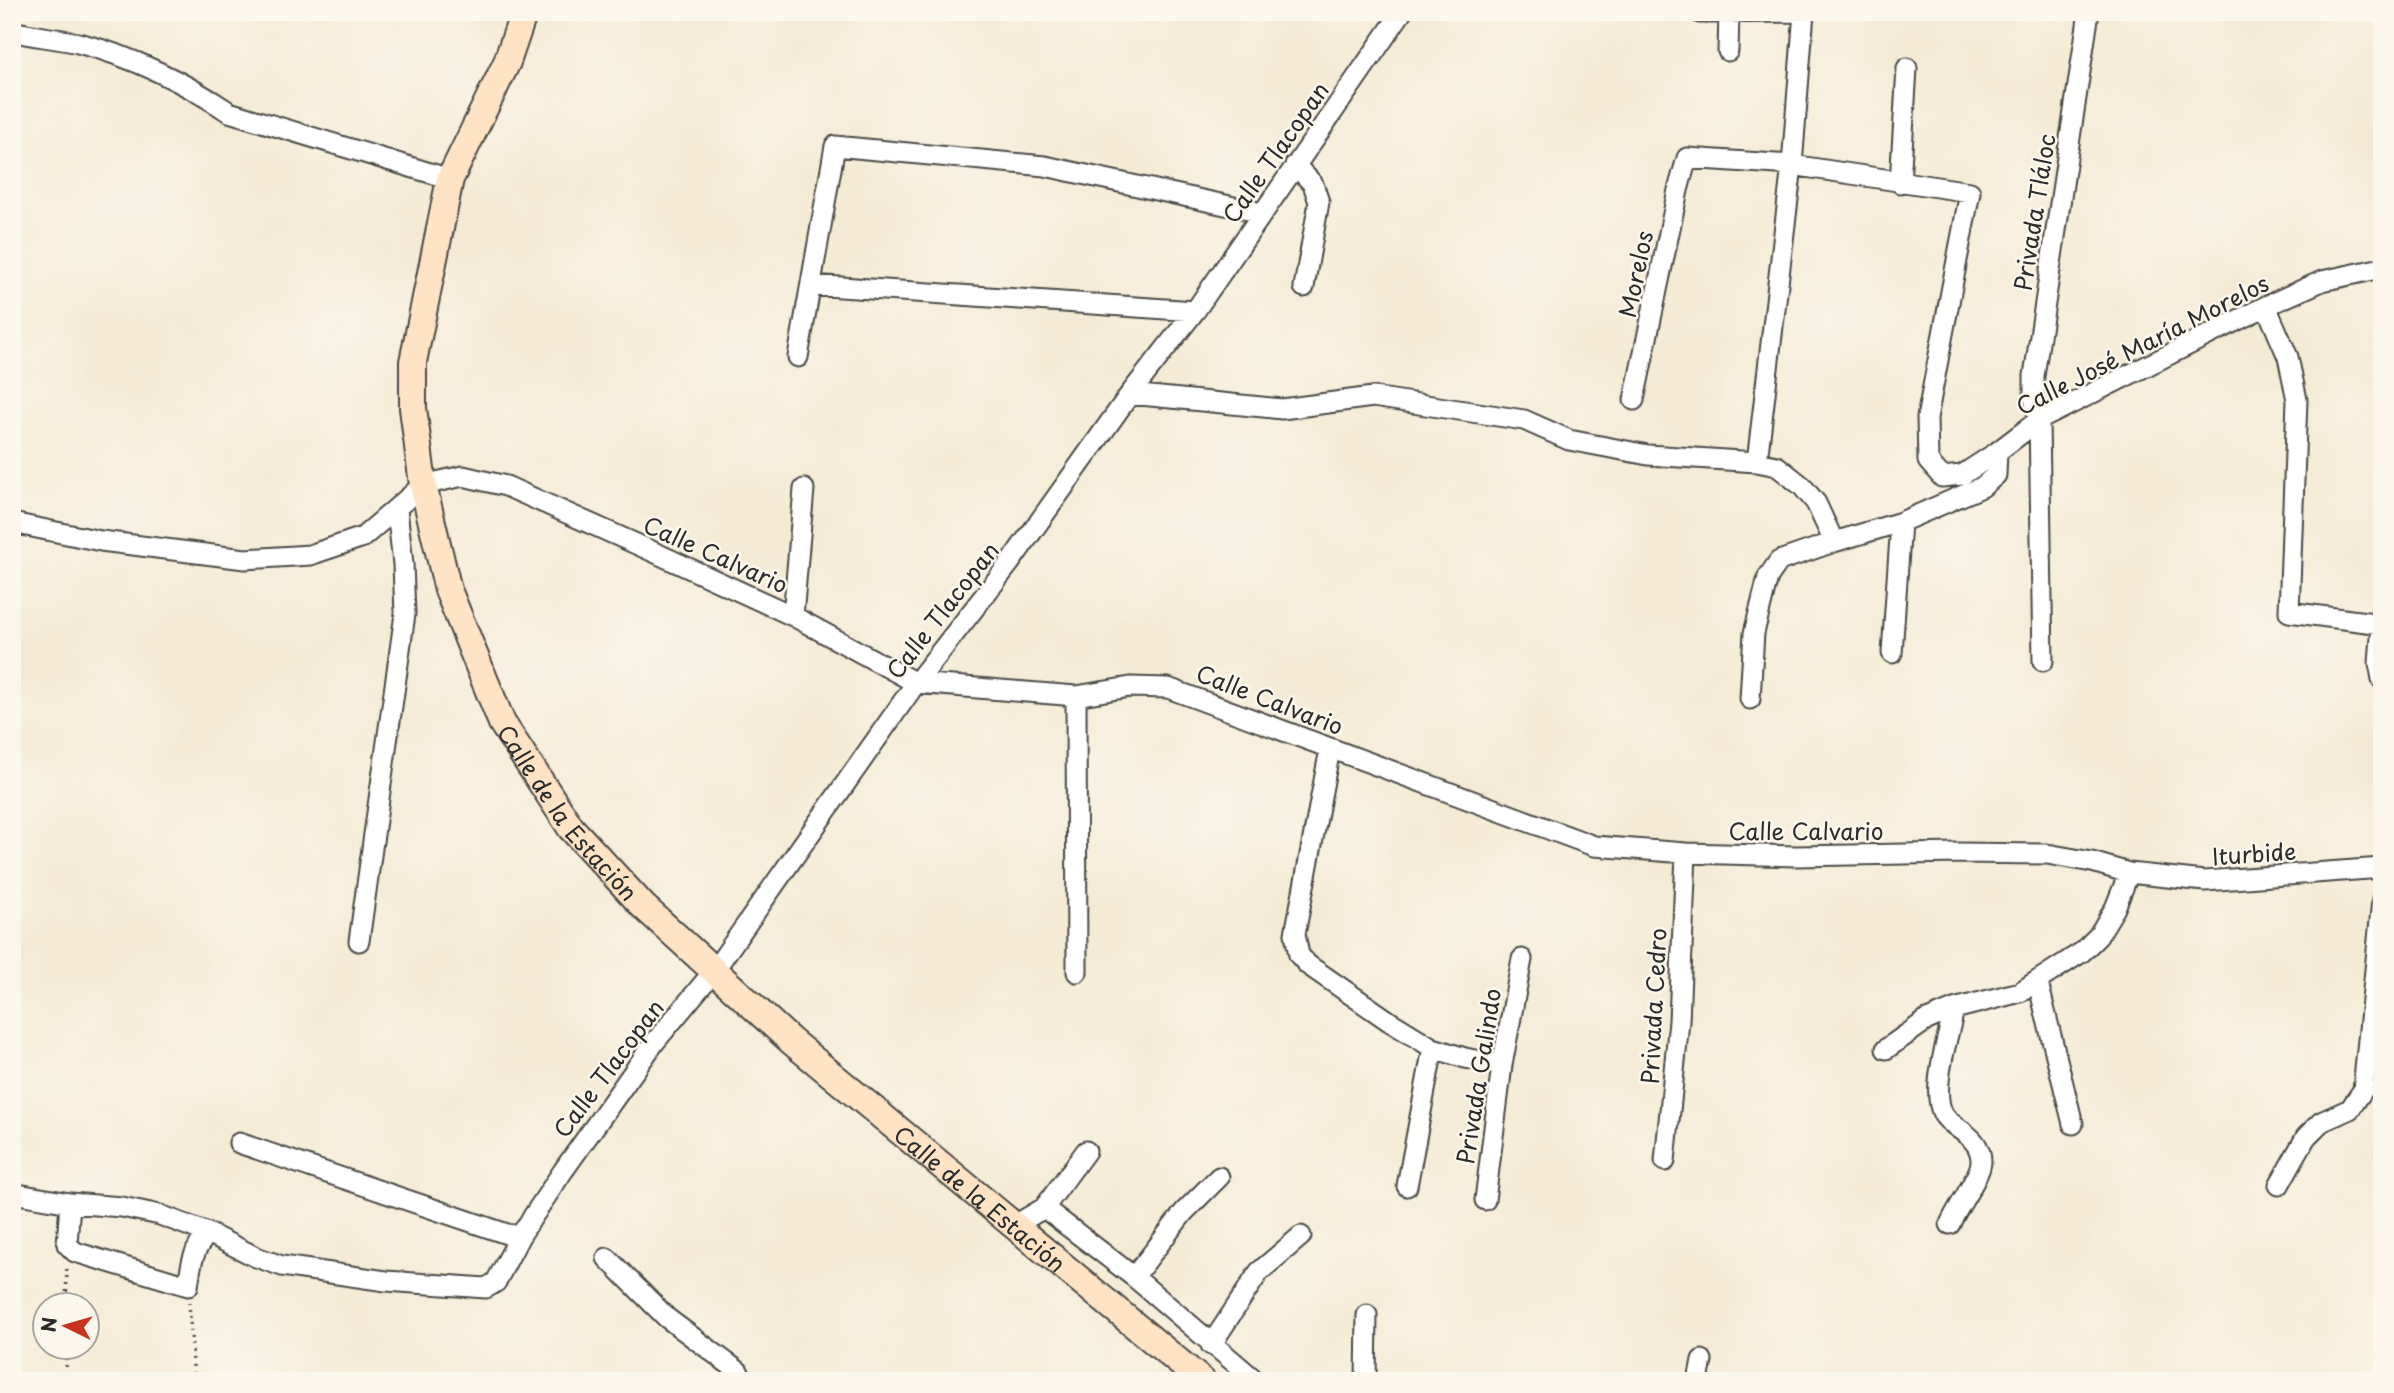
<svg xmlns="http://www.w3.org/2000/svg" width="2394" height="1393" font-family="'Playpen Sans',sans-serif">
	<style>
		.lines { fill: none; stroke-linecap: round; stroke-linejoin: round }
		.street-casing { stroke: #494844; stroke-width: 23 }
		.secondary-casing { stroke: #494844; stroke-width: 30 }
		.path { stroke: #494844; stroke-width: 3.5; stroke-dasharray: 2 5; stroke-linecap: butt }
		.street { stroke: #fff; stroke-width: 19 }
		.secondary { stroke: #fee4c5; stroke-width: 26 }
		.labels { text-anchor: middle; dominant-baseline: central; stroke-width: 5; stroke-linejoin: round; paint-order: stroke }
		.street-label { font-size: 23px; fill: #2b2b2b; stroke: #fbf7ec }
	</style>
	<rect width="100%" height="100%" fill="#fbf7ec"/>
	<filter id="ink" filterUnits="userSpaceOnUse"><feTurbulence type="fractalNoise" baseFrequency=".0143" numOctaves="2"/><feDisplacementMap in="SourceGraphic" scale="14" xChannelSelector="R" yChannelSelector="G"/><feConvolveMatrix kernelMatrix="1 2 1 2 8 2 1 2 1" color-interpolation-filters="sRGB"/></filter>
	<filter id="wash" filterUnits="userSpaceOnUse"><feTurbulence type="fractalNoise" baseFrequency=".00686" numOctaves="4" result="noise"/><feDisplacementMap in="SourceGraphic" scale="28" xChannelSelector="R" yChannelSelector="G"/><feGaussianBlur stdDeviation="1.57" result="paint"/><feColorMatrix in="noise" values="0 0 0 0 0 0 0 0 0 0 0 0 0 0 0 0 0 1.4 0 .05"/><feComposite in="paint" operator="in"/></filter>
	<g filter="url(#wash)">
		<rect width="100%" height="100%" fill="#f5ebd5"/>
	</g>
	<g filter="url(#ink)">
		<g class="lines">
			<defs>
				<path id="street" d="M1700,13L1798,12
					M12,31C35,37 59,38 82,44C133,57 186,83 229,112L450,179
					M1728,51L1729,13
					M1295,165L1313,184L1319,202L1304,287
					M1900,183L1907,68
					M811,285L1195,311
					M2266,306L2288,357L2297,400L2289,612L2382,624
					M798,357L835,146L1045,166L1262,213
					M1130,394L1282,409L1373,397L1524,420L1569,440L1648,455L1757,462L1777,466L1802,486L1816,503L1834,542
					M1634,400L1678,190L1687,158L1792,165L1970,192L1927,418L1928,461L1942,477L1962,475L1997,452
					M1757,462L1792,165L1804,12
					M12,523L101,541L245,559L310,555L363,537L423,485L463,476L506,486L645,548L793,616L916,683L1076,696L1130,687L1168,688L1594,846L1686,853L1796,856L1959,853L2047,854L2092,862L2129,873L2205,881L2382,868
					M793,616L804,489
					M2382,624L2379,663L2382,679
					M1892,653L1901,522
					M2043,661L2039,420L2034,399V376L2089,12
					M1076,696L1077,972
					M1750,699L1754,633L1768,577L1779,561L1834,542L1901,522L1982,487L1996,475L1997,452L2039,420L2266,306L2322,281L2382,268
					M1330,749L1295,934L1299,955L1308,965L1389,1021L1433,1048L1465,1058L1502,1065
					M359,941L405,614L403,564L397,509
					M2038,983L2073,1124
					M1886,1049L1927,1020L1954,1009L2020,992L2082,952L2098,936L2115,908L2129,873
					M239,1143L507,1234L520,1236
					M1665,1161L1679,1021L1686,853
					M2279,1185L2306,1137L2321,1122L2350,1109L2363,1090L2382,900
					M1407,1186L1433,1048
					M12,1193L70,1203L122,1207L160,1215L208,1233L256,1257L282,1266L386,1281L486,1288L496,1282L520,1236L563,1171L654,1043L713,972L916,683L1009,564L1130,394L1195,311L1402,12
					M1485,1200L1502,1065L1522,959
					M70,1203L67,1244L75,1252L188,1286C191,1263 193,1250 208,1233
					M1044,1208L1086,1151
					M1950,1224C1957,1207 1980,1177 1981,1162C1982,1135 1951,1129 1943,1114C1930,1089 1949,1036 1954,1009
					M1015,1225L1044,1208L1134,1277L1256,1381
					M607,1258L667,1318L738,1371L743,1381
					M1134,1277L1184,1212L1219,1177
					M1211,1345L1259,1272L1301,1236
					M1366,1381L1367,1315
					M1698,1381L1702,1360"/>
				<g id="secondary">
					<path id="s1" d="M524,12L507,62L450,179L413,362V408L423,485L448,590L502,723L571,828L643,906L791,1041L1202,1381"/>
				</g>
			</defs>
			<use href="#street" class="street-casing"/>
			<use href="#secondary" class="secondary-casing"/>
			<path class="path" d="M189,1302L194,1381
				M66,1306L67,1269
				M66,1381V1348"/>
			<use href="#street" class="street"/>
			<use href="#secondary" class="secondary"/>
		</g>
	</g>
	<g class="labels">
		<g class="street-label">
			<text transform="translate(1275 152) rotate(-55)">Calle Tlacopan</text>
			<text transform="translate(2034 212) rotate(-81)">Privada Tláloc</text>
			<text transform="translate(1635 274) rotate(-78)">Morelos</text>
			<text transform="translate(2142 344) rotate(-27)">Calle José María Morelos</text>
			<text transform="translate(716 554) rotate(24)">Calle Calvario</text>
			<text transform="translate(942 610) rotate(-52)">Calle Tlacopan</text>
			<text transform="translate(1270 699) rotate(21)">Calle Calvario</text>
			<text stroke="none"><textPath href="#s1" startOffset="856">Calle de la Estación</textPath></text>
			<text x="1806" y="830">Calle Calvario</text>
			<text transform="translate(2254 853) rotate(-4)">Iturbide</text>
			<text transform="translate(1653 1006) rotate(-87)">Privada Cedro</text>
			<text transform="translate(608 1068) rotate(-53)">Calle Tlacopan</text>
			<text transform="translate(1478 1076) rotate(-81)">Privada Galindo</text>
			<text stroke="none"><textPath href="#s1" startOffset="1423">Calle de la Estación</textPath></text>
		</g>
	</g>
	<rect width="2394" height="1393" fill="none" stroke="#fbf7ec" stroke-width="42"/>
	<g transform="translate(66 1326) rotate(275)"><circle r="33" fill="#fbf7ec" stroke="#a8a59f" stroke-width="2"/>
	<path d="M0-5L12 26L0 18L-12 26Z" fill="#c8321e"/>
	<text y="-10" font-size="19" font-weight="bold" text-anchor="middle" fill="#2b2b2b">N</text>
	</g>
</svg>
